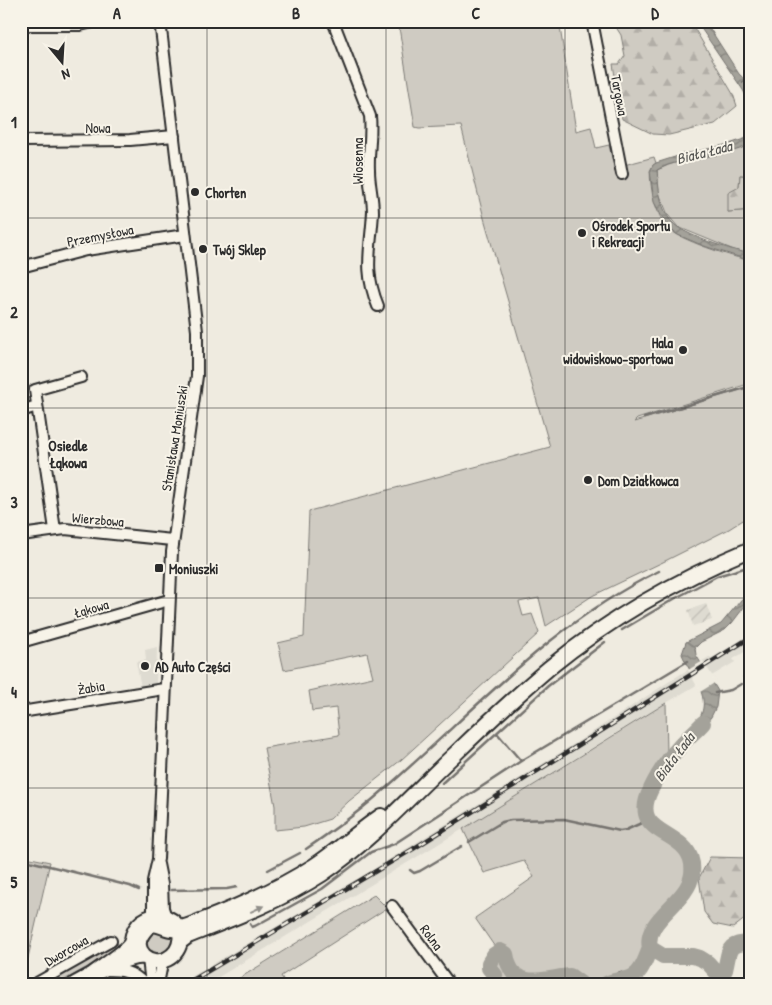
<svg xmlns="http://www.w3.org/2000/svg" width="772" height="1005" font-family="'Patrick Hand',sans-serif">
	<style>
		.built { fill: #dedbd1 }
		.industrial { fill: url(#industrial-furrows) }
		.green { fill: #cfcbc2; stroke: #7d7b76 }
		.forest { fill: url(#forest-firs); stroke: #7d7b76 }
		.water { fill: url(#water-waves); stroke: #74726e }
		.pier { fill: #efebe0 }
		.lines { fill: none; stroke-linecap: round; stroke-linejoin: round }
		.stream { stroke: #74726e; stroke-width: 2.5 }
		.river { stroke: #a4a29a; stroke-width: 16 }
		.minor-casing { stroke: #2b2b2b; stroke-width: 14 }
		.major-casing { stroke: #2b2b2b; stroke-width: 18 }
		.minor { stroke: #f7f3e8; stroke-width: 10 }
		.major { stroke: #f7f3e8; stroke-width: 14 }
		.rail-casing { stroke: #2b2b2b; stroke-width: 4.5 }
		.rail { stroke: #f7f3e8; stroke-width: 2.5; stroke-dasharray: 8; stroke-linecap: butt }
		.oneway { fill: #918f8a }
		.grid { fill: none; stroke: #2b2b2b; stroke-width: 1; stroke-opacity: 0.55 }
		.poi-dot { fill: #2b2b2b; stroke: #f7f3e8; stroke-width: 2 }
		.labels { text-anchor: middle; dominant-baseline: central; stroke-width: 4; stroke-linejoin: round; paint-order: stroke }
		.street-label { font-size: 14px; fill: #2b2b2b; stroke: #f7f3e8 }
		.poi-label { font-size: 14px; font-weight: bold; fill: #2b2b2b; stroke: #f7f3e8; text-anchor: start }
		.water-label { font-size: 15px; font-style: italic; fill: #555552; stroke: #f7f3e8 }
		.neighbourhood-label { font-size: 15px; font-weight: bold; fill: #2b2b2b; stroke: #f7f3e8 }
		.neatline { fill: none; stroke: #2b2b2b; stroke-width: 2 }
		.grid-label { font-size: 16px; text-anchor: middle; font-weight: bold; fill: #2b2b2b }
	</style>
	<defs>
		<pattern id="industrial-furrows" width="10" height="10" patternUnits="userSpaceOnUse" patternTransform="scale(1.25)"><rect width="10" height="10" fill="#dedbd1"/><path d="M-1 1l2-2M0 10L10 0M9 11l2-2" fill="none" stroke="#bfbcb4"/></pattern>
		<pattern id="forest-firs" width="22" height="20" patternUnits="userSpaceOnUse" patternTransform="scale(1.25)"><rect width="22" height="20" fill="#cfcbc2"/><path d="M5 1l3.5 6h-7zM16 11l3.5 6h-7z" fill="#b2aea7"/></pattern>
		<pattern id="water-waves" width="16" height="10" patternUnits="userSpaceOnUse" patternTransform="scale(1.25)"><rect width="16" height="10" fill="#a4a29a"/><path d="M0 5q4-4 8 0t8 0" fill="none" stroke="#86847e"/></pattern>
	</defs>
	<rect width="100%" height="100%" fill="#efebe0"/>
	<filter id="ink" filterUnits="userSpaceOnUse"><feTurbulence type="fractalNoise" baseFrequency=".02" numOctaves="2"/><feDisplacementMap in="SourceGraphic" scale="10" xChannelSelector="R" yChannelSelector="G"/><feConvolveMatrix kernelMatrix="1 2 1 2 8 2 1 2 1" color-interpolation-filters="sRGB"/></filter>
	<g filter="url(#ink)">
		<path class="built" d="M751,634V648L733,659L735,662L616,733L463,829L207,984H179L369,872L574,744L676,677L709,657L712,658Z
			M157,647L156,686L141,687L136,662L146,660L145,650Z"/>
		<path class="industrial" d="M706,604L712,620L693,626L688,610Z"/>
		<path class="green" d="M398,21H559L576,131L591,127L596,148L609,145L616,175L626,173L624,165L654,157L656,163C649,168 650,176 651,184C652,197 658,217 667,227C678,240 733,257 751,261V383L637,419L634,422L751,387V515L729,529L663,562L592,596L546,626L539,598L519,602L523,616L532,614L539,633L401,760L349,801L330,819L304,827L275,830V806L264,748L339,735L336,708L312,711L309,691L373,677L367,653L284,670L278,643L304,637L309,511L550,447L484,218L461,126L419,128L415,127Z
			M751,144V176L740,175L739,187L728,212L751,210V254L734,250L678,227L668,215L659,193L657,170C686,155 721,158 751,144Z
			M666,703L667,755C661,762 659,770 653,778C645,789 643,794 641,809C638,843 684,834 688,867C691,887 653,914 645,932C641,941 646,947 644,955C642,965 634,973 625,977L621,971L618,972L615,980C600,987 588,985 573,977V973C553,977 506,989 509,954L502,950H497L475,918L534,877L524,861L484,873L463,829Z
			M21,856L50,862L24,975L21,977Z
			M374,895L387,908L281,976L286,984H230Z
			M154,932H160L173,937C173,946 168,952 159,953L149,950L146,942L150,935Z
			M118,943L117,947L118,950L57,984H45L97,953Z
			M497,955L506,956C507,979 520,982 540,984H491L497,976L492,968V962Z"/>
		<path class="forest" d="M612,21H690L733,94L737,106L715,124L669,135L653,134L622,119L613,64H619L625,56L621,35Z
			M740,175L751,176V210L728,212V193L739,187Z
			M710,857L751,858V914L733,928L713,924L704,912L699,878Z"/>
		<path class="water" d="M696,21H705L739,74C750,83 751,93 751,106L743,90Z
			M751,134V144C722,160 685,154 657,170C659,188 659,207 672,222C684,236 732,250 751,254V261L704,246L678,235L667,227L654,202L650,171L653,165L656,163L678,156L682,153H690L729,144L747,138Z
			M751,588V598L732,623L725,630L701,642L695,648L696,655L718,691L716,707L711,717L692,740L686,736C720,701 696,688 682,654L686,642L721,624Z"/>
		<path class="pier" d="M703,661L716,682L700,692L688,670Z"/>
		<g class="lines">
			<path class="stream" d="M743,82L751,77
				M644,418L751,386
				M622,630L674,599L717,576L751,566
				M744,677L751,663
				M715,693L731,690L741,684
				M497,733L521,761
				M442,783L548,686L605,642
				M469,842L502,822L511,820L564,819L620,831L626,830L648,820
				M306,849C331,832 356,814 379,794C471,715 547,626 659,571
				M21,859L130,886L139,890
				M268,870L300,853
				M410,870L414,873L420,871L462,846
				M171,890L227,889L237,887
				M250,924L252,927L255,926L322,889L371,852L394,844L521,761L688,661
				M103,984L124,978"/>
			<path class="river" d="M703,723C696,731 688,737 681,745C670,757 658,774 651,789C625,841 698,826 692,874C688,903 643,919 650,948L663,956H693L700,958L708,963L717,973H720L725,970C730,950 726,943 751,943
				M490,984L495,975L489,968V963L494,955L500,951L506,954C507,957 507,962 509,965C518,991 551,977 570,976L581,984
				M606,984C613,981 619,980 626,979C641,977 645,960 650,948"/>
			<defs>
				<path id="minor" d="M333,21L370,116C372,135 368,152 369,170C369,184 373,198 373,212C371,249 363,270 378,306
					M592,21L622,174
					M21,25H80L98,21
					M21,141L130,140L174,136
					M21,267L86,250L185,235
					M21,411L37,406
					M55,530L35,390L81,377
					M21,535L65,529L172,540
					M21,642L169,600
					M21,712L164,689
					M158,864L162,884L163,908L166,917
					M392,906L447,981L444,984
					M153,921V881L158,859L172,552L197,376V331L160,21
					M148,959L151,984
					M105,970C121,970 133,971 144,984
					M35,984L111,941
					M158,984L162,964L164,960"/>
				<path id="major" d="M180,942L188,936C234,918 280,901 322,874C371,841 411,795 454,755C485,725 516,696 549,668C610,618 679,579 751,549
					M93,974C101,968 125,952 129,946C132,943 132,939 133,935C138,920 155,911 169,919C186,927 183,951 167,959C151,967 131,951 142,934C155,914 163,932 176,929C184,928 193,924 201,921C240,906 278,889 314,866C337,851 358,832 381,816
					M75,984C89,976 130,954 144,957"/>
			</defs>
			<use href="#minor" class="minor-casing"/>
			<use href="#major" class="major-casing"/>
			<use href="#minor" class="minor"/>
			<use href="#major" class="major"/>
			<defs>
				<path id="rail" d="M186,984L413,849L751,637"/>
			</defs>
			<use href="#rail" class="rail-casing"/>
			<use href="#rail" class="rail"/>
		</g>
		<defs><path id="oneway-solid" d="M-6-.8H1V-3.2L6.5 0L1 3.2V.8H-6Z" transform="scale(1.25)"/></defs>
		<use class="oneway" href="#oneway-solid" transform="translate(257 909) rotate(-25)"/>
	</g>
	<path class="grid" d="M207,21V984M386,21V984M565,21V984M21,218H751M21,408H751M21,598H751M21,788H751"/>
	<g class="poi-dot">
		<circle cx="195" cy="192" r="5"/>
		<circle cx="582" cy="233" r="5"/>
		<circle cx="203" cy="249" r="5"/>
		<circle cx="683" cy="350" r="5"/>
		<circle cx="588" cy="480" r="5"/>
		<rect x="154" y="563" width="10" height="10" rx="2.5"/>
		<circle cx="145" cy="666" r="5"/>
	</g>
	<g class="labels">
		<g class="street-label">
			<text transform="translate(620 95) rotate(79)">Targowa</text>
			<text x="98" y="127">Nowa</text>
			<text transform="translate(357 161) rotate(-90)">Wiosenna</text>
			<text transform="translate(100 235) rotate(-11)">Przemysłowa</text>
			<text transform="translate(174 438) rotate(-81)">Stanisława Moniuszki</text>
			<text transform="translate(98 519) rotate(5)">Wierzbowa</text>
			<text transform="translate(91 608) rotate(-16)">Łąkowa</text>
			<text transform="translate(91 687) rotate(-9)">Żabia</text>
			<text transform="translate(432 937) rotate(53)">Rolna</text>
			<text transform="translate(66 950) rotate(-30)">Dworcowa</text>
		</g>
		<g class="poi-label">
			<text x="205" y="192">Chorten</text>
			<text x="592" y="225">Ośrodek Sportu<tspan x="592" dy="16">i Rekreacji</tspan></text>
			<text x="213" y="249">Twój Sklep</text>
			<text x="673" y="342" text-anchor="end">Hala<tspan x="673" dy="16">widowiskowo-sportowa</tspan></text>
			<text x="598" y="480">Dom Działkowca</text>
			<text x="169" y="568">Moniuszki</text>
			<text x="155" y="666">AD Auto Części</text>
		</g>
		<g class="water-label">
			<text transform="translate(704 152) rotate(-14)">Biała Łada</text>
			<text transform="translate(674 757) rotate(-53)">Biała Łada</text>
		</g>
		<g class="neighbourhood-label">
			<text x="68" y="445">Osiedle<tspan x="68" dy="17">Łąkowa</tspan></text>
		</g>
	</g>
	<rect width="772" height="1005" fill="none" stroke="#f7f3e8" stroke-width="55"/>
	<g transform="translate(62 62) rotate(162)" stroke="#f7f3e8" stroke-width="4" paint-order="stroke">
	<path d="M0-4L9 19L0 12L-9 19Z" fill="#2b2b2b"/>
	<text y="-8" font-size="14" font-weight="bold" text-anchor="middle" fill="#2b2b2b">N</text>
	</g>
	<rect x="28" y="28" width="716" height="950" class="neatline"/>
	<g class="grid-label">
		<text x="117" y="19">A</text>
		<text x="296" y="19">B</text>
		<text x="476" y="19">C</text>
		<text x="655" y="19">D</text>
		<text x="14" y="128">1</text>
		<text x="14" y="318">2</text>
		<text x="14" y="508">3</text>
		<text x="14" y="698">4</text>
		<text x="14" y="888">5</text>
	</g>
</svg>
